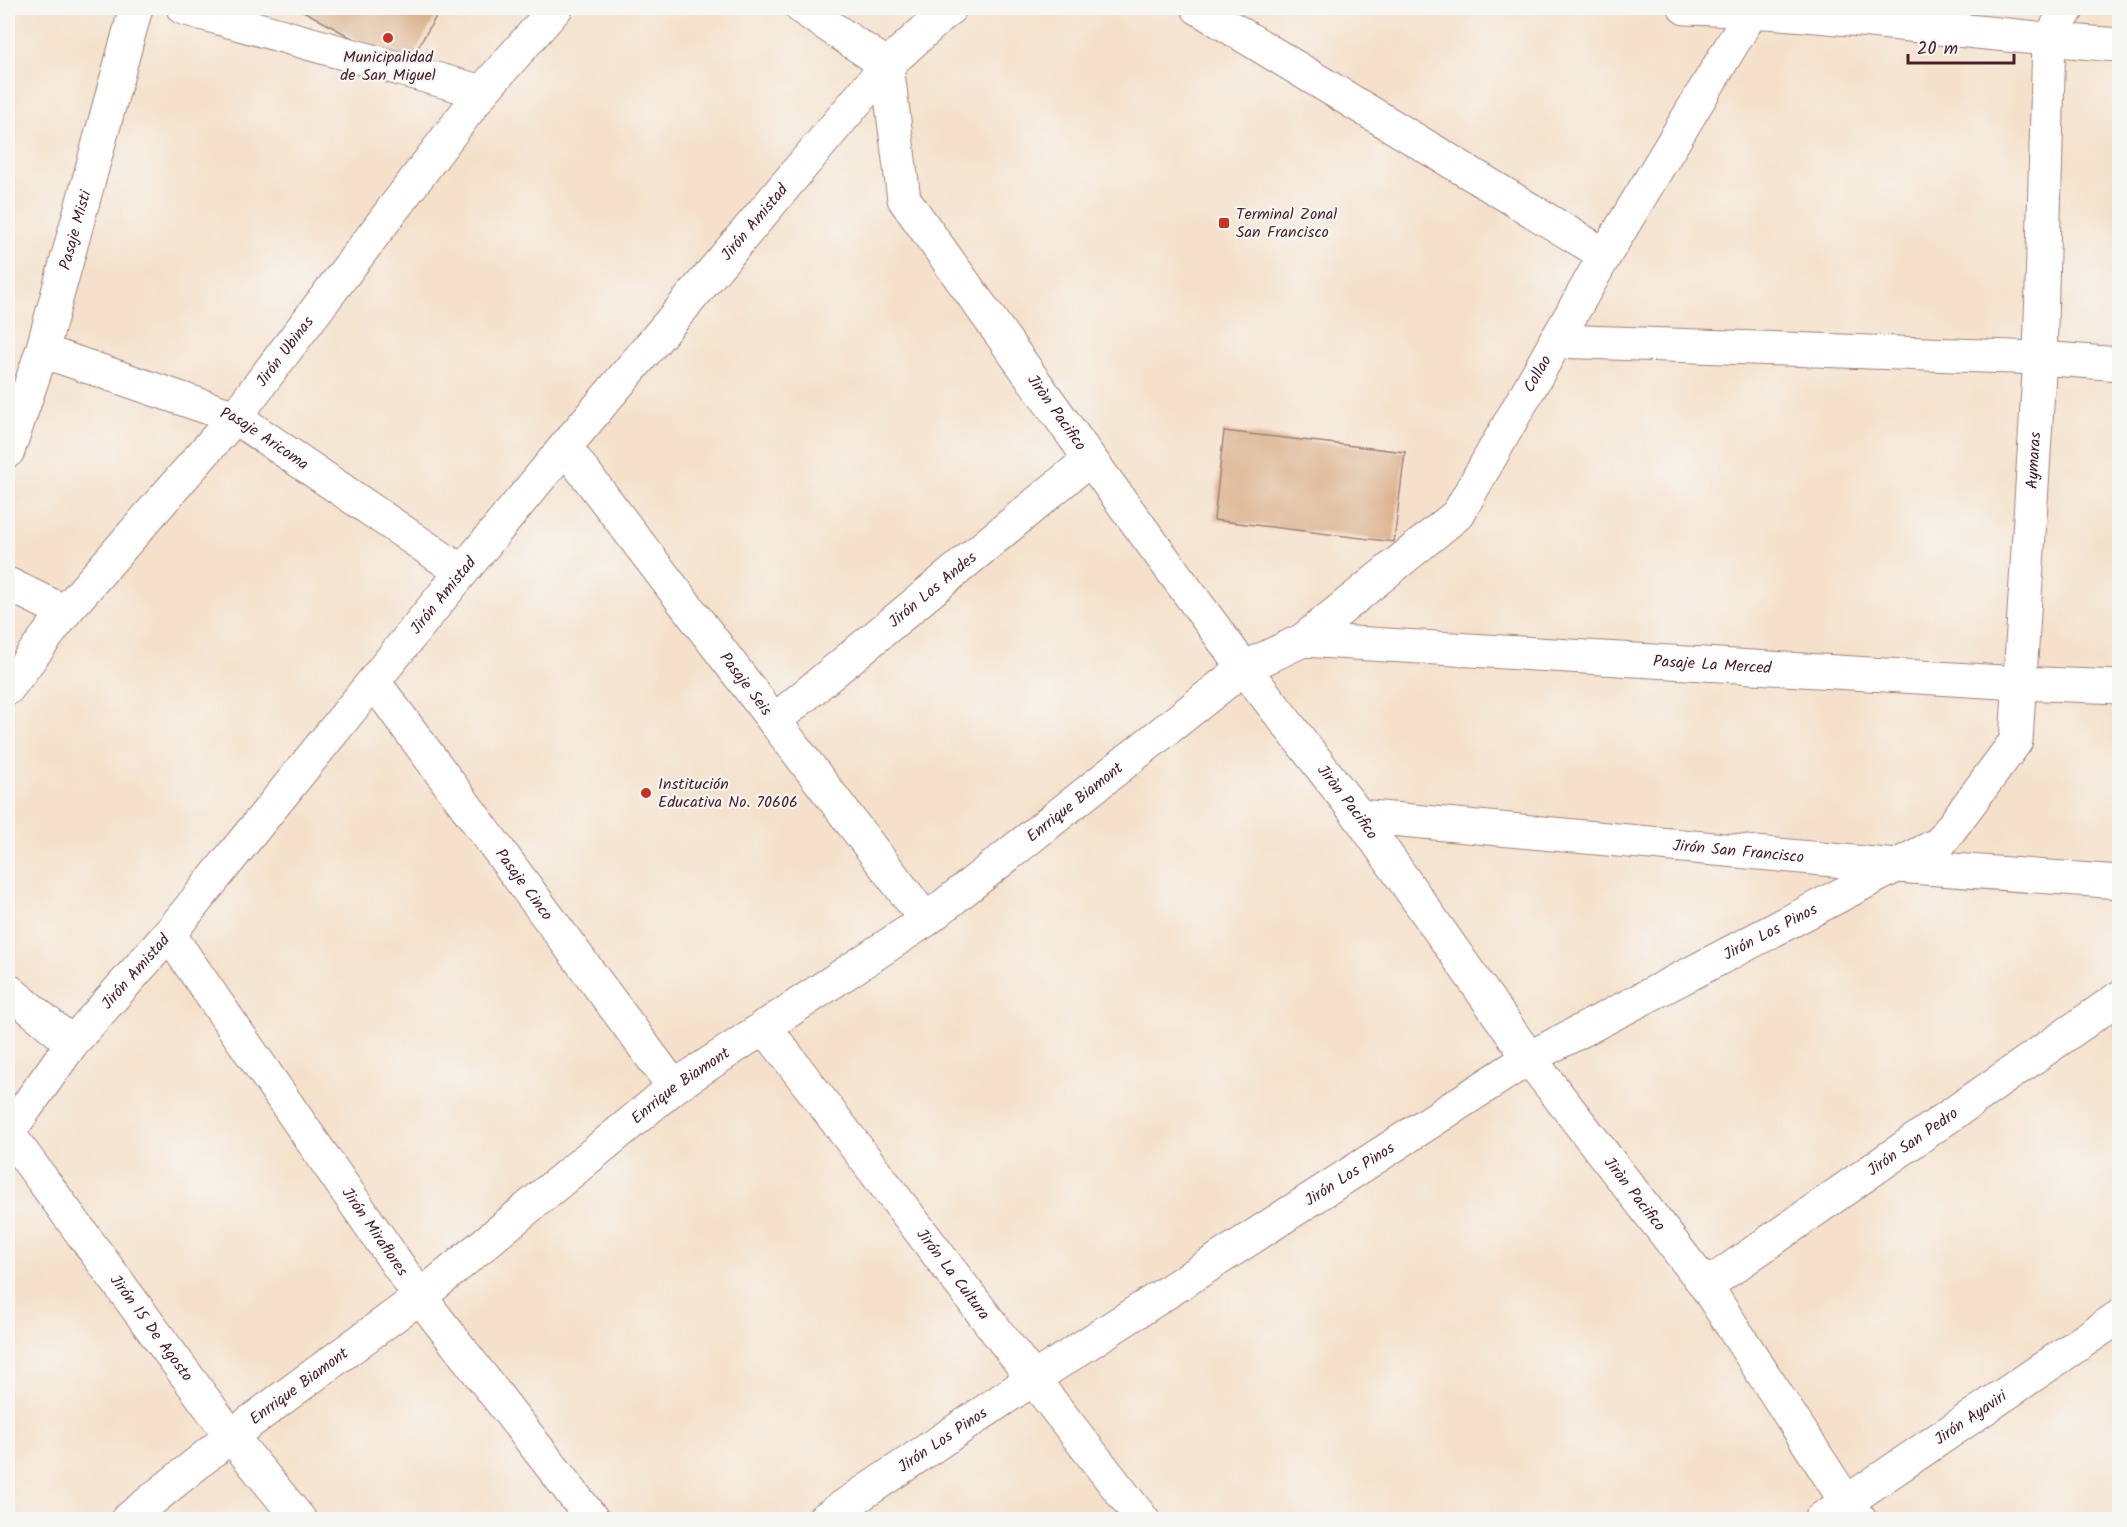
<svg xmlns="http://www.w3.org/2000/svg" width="2127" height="1527" font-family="Kalam,sans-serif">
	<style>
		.building { fill: #dcb18b }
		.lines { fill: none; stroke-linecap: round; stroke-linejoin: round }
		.street-casing { stroke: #a0807b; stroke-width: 35 }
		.secondary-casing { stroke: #a0807b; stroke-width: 35 }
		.street { stroke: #fff; stroke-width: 33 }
		.secondary { stroke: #fff; stroke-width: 33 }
		.poi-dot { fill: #c8321e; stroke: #f6f6f2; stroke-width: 2 }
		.labels { text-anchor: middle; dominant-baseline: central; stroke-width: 4.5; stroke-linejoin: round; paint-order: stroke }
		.poi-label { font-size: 16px; fill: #4a1f2b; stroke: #f6f6f2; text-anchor: start }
		.street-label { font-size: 16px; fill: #4a1f2b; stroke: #f6f6f2 }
	</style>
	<rect width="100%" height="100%" fill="#f6f6f2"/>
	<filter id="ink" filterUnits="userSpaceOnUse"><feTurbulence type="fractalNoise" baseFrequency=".0167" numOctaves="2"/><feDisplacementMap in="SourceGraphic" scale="12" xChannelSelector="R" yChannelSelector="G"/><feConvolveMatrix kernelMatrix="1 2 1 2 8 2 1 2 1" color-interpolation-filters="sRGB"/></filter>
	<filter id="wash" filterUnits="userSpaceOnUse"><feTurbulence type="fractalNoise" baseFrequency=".008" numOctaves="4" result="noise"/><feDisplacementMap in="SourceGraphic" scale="24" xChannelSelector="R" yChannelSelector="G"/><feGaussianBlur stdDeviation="1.35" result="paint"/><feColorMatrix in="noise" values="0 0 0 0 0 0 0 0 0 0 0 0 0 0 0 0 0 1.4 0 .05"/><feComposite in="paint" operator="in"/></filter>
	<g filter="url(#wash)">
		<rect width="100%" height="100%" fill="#f5e1cb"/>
		<g id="blocks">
			<path class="building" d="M298,8H441L406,68Z
				M1224,431L1405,452L1394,542L1214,520Z"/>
		</g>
	</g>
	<g filter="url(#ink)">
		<use href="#blocks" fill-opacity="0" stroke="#a0807b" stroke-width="1.5"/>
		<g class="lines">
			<defs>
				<g id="street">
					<path d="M183,8L482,92"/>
					<path id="s1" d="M802,8L887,65L904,199L1090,459L1244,668L1359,816L1529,1058L1706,1286L1847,1503L1860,1520"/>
					<path d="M1198,8L1605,255"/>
					<path d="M1685,8C1830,12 1975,35 2120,45"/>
					<path d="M1555,341L2040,358L2120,364"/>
					<path id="s2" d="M42,351L235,417L462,572"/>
					<path id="s3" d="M565,447L926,920"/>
					<path id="s4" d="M8,451L42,351L136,8"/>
					<path d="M8,584L65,612"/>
					<path id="s5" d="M1303,640L2019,683L2120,687"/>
					<path id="s6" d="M374,682L674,1087"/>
					<path id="s7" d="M8,688L65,612L235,417L482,92L556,8"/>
					<path id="s8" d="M774,721L1090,459"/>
					<path id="s9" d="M1359,816L1897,866L2120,882"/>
					<path id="s10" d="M169,934L420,1297L593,1520"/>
					<path d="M8,990L72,1043"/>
					<path id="s11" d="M764,1026L1033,1379L1143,1520"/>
					<path id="s12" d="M8,1133L231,1436L300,1520"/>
					<path id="s13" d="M1706,1286L2120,997"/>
					<path id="s14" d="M127,1520L231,1436L420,1297L674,1087L926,920L1244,668L1303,640L1458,514L1605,255L1754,8"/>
					<path id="s15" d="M823,1520L1033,1379L1529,1058L1940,843L2016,741L2040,358L2049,40L2068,8"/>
					<path id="s16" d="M1820,1520L2120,1316"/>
				</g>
				<g id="secondary">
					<path id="s17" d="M8,1133L72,1043L169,934L462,572L565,447L887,65L950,8"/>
				</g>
			</defs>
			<use href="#street" class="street-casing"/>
			<use href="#secondary" class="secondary-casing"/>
			<use href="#street" class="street"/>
			<use href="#secondary" class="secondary"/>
		</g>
	</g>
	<g class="poi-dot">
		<circle cx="388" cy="38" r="6"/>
		<rect x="1218" y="217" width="12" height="12" rx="3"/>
		<circle cx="646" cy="793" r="6"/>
	</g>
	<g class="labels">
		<g class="poi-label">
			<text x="388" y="57" text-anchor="middle">Municipalidad<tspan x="388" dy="18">de San Miguel</tspan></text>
			<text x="1236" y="214">Terminal Zonal<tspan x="1236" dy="18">San Francisco</tspan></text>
			<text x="658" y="784">Institución<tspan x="658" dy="18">Educativa No. 70606</tspan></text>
		</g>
		<g class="street-label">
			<text stroke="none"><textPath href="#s17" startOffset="1178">Jirón Amistad</textPath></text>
			<text stroke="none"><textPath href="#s4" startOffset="231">Pasaje Misti</textPath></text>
			<text stroke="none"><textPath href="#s7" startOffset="436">Jirón Ubinas</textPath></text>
			<text stroke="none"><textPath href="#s14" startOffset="1832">Collao</textPath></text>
			<text stroke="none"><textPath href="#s1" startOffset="500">Jiròn Pacifico</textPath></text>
			<text stroke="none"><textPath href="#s2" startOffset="240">Pasaje Aricoma</textPath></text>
			<text stroke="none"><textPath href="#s15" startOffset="1716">Aymaras</textPath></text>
			<text stroke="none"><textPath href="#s8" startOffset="206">Jirón Los Andes</textPath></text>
			<text stroke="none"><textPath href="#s17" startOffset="692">Jirón Amistad</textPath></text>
			<text stroke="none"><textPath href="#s5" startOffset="410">Pasaje La Merced</textPath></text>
			<text stroke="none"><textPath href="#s3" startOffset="298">Pasaje Seis</textPath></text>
			<text stroke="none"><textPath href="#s1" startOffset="986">Jiròn Pacifico</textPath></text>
			<text stroke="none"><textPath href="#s14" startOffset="1190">Enrrique Biamont</textPath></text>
			<text stroke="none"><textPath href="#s9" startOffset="381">Jirón San Francisco</textPath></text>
			<text stroke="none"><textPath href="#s6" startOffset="252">Pasaje Cinco</textPath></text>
			<text stroke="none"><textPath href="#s15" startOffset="1116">Jirón Los Pinos</textPath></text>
			<text stroke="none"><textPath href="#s17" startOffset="206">Jirón Amistad</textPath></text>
			<text stroke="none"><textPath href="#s14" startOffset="704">Enrrique Biamont</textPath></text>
			<text stroke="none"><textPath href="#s13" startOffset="252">Jirón San Pedro</textPath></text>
			<text stroke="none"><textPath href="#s15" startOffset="630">Jirón Los Pinos</textPath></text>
			<text stroke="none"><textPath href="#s1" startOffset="1472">Jiròn Pacifico</textPath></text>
			<text stroke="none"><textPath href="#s10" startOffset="362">Jirón Miraflores</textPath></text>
			<text stroke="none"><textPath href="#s11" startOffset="312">Jirón La Cultura</textPath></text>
			<text stroke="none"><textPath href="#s12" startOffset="242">Jirón 15 De Agosto</textPath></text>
			<text stroke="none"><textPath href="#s14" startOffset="218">Enrrique Biamont</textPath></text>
			<text stroke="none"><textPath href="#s16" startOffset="182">Jirón Ayaviri</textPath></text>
			<text stroke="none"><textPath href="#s15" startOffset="144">Jirón Los Pinos</textPath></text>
		</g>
	</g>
	<rect width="2127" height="1527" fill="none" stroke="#f6f6f2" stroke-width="30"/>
	<path d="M1908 54v9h106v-9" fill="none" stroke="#4a1f2b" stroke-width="3"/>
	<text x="1917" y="54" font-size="18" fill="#4a1f2b" stroke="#f6f6f2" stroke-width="4.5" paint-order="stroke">20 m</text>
</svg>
